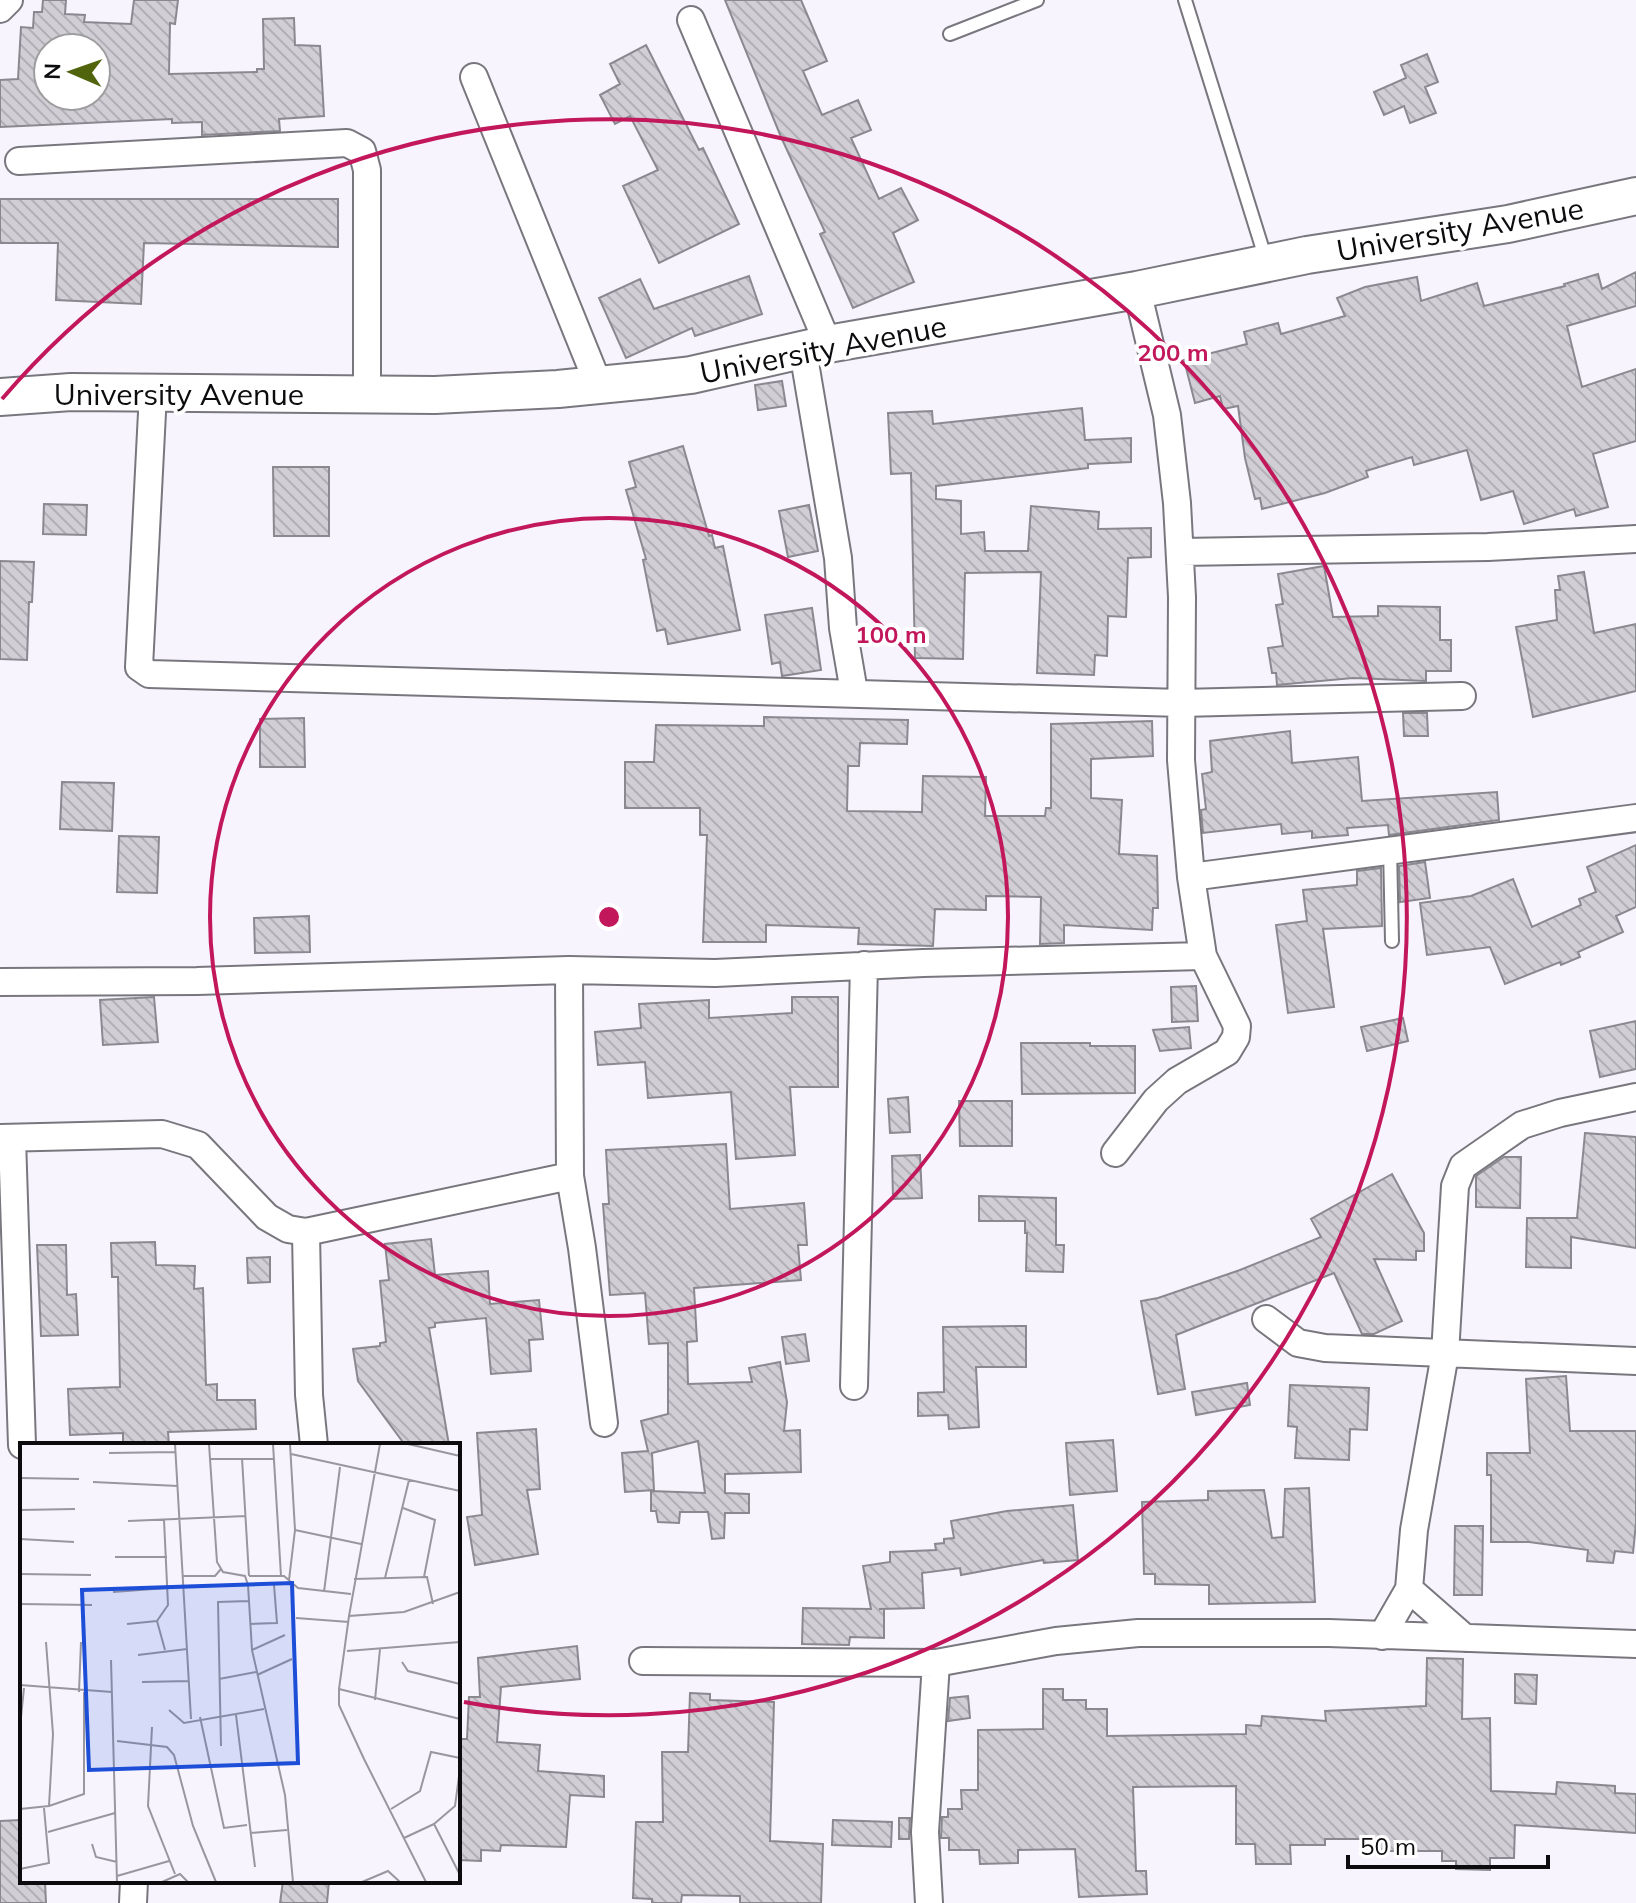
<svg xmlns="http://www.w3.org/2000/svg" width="1636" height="1903" font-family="Mulish,sans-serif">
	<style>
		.building { fill: url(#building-back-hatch); stroke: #8b8990; stroke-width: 2; fill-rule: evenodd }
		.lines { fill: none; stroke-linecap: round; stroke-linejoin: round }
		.lane-casing { stroke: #79777e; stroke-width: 16 }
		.street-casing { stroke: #79777e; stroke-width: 30 }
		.secondary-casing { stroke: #79777e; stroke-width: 40 }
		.lane { stroke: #fff; stroke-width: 12 }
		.street { stroke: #fff; stroke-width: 26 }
		.secondary { stroke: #fff; stroke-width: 36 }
		.ring { fill: none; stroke: #c2185b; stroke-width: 4 }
		.labels { text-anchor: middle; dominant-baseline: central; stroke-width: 8; stroke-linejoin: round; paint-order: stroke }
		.street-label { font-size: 30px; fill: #0c0b0e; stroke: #fff }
		.inset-road { fill: none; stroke: #99979d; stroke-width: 2 }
		.view { fill: #1d4ed8; fill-opacity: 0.15; stroke: #1d4ed8; stroke-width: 4 }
		.inset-edge { fill: none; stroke: #0c0b0e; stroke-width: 4 }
		.centre { fill: #c2185b; stroke: #fff; stroke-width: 4 }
		.ring-label { font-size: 24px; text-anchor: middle; font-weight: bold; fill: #c2185b; stroke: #fff; stroke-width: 8; stroke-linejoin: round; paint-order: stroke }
	</style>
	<defs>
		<pattern id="building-back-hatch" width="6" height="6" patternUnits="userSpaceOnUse" patternTransform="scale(2)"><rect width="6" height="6" fill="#d1ced6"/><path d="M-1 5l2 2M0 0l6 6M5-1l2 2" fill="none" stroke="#b2b0b6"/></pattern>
	</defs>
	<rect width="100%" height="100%" fill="#f7f4fd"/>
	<path class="building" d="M43,0H66L65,14L85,15L84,22L131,24L134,0H178L175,24L170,23L169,74L257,72V69H264L263,19L294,18L295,45L320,46L324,116L279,119L280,131L202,135V122L172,123V119L0,127V80L18,79L21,27L33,28L34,12H42ZM48,48H96V96H48Z
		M725,0H801L827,61L803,71L822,115L858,100L871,130L851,138L879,199L901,188L918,220L893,233L914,282L853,308L820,234L825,232L781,137Z
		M646,45L699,150L703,148L739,224L659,263L623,186L658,170L630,116L615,124L600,95L620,84L610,64Z
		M1427,54L1438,82L1425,87L1436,113L1410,123L1404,106L1384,115L1374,92L1406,78L1401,65Z
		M0,199H338V247L144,243L141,304L56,300L58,243H0Z
		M1636,272V306L1567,326L1582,387L1636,369V441L1593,454L1608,507L1576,516L1574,509L1524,524L1513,491L1481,500L1467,450L1414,465L1412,457L1366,471L1368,477L1325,493L1262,509L1260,498L1255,499L1245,458L1238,406L1223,409L1220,396L1195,403L1184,360L1247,344L1244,332L1278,323L1281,334L1345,316L1337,298L1365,287L1417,277L1421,301L1477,283L1484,306L1565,286L1564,284L1598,274L1602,289Z
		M749,276L762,314L695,336L692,328L626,358L599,298L640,279L654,309Z
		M782,381L786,406L758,410L755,385Z
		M1082,408L1085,440L1131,438V462L1088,464V468L936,486V499L961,501V534L984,532L985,551H1028L1031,506L1099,512L1098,529L1151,528V557L1128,558L1126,617L1108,616L1107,656L1095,655L1094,675L1037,673L1041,572L965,573L963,659L915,658L911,473L891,474L888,413L932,411L933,424Z
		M683,446L709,536L712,535L715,548L723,546L740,630L668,644L665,629L657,631L643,560L646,559L626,490L636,487L629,462Z
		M273,467H329V536H274Z
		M44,504L87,505L86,535L43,534Z
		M809,505L818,551L788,557L779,511Z
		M0,561L34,562L32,602H29L27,660L0,659Z
		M1324,566L1333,617L1378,616V606L1440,607V640H1451V671H1426V681L1353,678L1277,685L1276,673H1272L1268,648L1283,646L1276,605L1283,604L1278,574Z
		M1584,572L1594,633L1636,624V691L1533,717L1516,627L1557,620L1555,590H1560L1558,576Z
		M812,608L821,670L782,676L780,662L772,664L765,615Z
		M1403,713H1427L1428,736H1404Z
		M764,717L908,720L907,744L860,743L859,766H848L847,811L922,812L923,776L986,777L985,816H1045L1046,808H1051V724L1152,721L1153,756L1091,759V798L1122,800L1119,854L1157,856L1158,908H1153L1152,930L1064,925V943L1040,944L1041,897L986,896V910L935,909L933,946L858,944L859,928L766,925V942H703L707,835H700V808H625V762H654L656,725L764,726Z
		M304,718L305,767H260V719Z
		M1290,731L1292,763L1358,757L1362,801L1497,792L1499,820L1389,835L1388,825L1347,828L1348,835L1312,838V831L1282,834L1281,824L1203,833L1201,810L1206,809L1202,774L1212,772L1210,741Z
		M62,782L114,783L112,831L60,829Z
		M119,836L159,837L157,893L117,892Z
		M1636,845V907L1616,916L1623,932L1578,952L1580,957L1561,965L1560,962L1505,984L1490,947L1427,955L1420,903L1471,896L1513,879L1532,927L1581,905L1579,899L1596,892L1587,867Z
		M1425,862L1430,898L1400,902L1399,866Z
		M1381,868L1382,926L1323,929L1334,1007L1288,1013L1276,925L1307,921L1303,890L1357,885V871Z
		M309,916L310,952L255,953L254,918Z
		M1196,986L1198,1021L1172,1022L1171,987Z
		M154,997L158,1042L103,1045L100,1000Z
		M792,997H838V1087H790L795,1155L736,1159L731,1092L648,1098L645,1062L598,1065L595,1032L641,1028L639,1004L709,1000V1018L792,1013Z
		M1403,1018L1408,1041L1367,1051L1361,1027Z
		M1636,1021V1069L1600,1077L1590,1031Z
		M1189,1027L1191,1048L1160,1051L1153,1030Z
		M1021,1043H1090V1046H1135V1093L1022,1094Z
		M908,1097L910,1132L890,1133L888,1099Z
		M959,1101H1012V1146H960Z
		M1585,1133L1636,1137V1248L1571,1237V1268L1526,1267L1527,1218H1577Z
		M726,1144L730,1209L804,1203L807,1245H798L801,1280L694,1288L697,1341L687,1342L688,1384L752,1382L749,1368L780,1362L787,1402L784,1431L800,1430L801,1472L725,1474V1493L749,1494V1513H725L724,1538L712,1539L708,1512H680L679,1523L658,1522L656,1511H651V1491L705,1493L698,1441L652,1453L654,1490L625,1492L622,1453L648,1451L641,1421L668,1414V1343L649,1344L645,1293L610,1295L603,1204H609L606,1150Z
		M920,1155L922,1198L893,1199L892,1156Z
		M1504,1157H1521L1520,1208L1476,1207V1176Z
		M1392,1174L1424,1233V1251H1416V1260L1374,1259L1402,1321L1374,1334H1362L1334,1273L1176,1335L1185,1389L1158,1394L1141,1301L1158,1298L1240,1270L1321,1237L1311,1219Z
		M979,1196L1056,1198V1245H1064L1063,1272L1026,1271L1027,1233H1025V1221H979Z
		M431,1239L435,1275L488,1271L490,1304L539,1300L543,1339L529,1340L531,1371L491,1374L486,1318L435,1323V1327L429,1328L449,1445H405L358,1381L353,1349L380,1346V1343L386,1342L380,1281L389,1280L385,1244Z
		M155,1242L156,1265L195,1266L194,1289L203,1288L206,1385L217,1384V1400H255L256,1429L168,1432L169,1445H123V1433L70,1435L68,1389L120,1387L118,1277H112L111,1243Z
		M37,1245H66L67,1295L76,1294L78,1335L41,1336Z
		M270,1257V1282L248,1283L247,1258Z
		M1026,1326V1367H976L979,1427L949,1429L948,1415L918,1416V1393L944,1392L943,1327Z
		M805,1334L809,1361L786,1364L782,1337Z
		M1566,1376L1570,1431H1636V1523L1633,1553L1615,1551L1613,1563L1587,1561L1588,1550L1529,1542H1491V1475H1487V1453H1530L1526,1379Z
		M1247,1383L1250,1405L1196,1415L1192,1392Z
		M1290,1385L1369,1388L1367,1430L1350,1429L1349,1460L1295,1458L1297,1427L1288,1426Z
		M536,1429L540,1489L527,1490L538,1554L475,1565L467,1517L482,1515L477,1433Z
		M1113,1440L1117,1491L1070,1495L1066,1443Z
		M1309,1488L1315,1602L1209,1604V1585L1155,1584V1574H1144L1142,1502L1208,1500V1491L1264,1490L1272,1538L1283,1537L1285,1489Z
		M1073,1505L1078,1560L1044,1563L1043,1560L961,1575L960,1568L922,1573L924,1608L879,1609H884V1638L850,1637L849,1645L802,1644L803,1608L871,1609L863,1566L890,1562V1552L936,1550L935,1544L944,1543V1539L954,1538L951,1521L1007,1511Z
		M1455,1526H1483L1482,1595H1454Z
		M577,1646L580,1679L501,1687L497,1742L540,1745L538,1771L604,1776V1797L570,1795L566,1847L501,1845L500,1851L481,1850V1861L458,1860V1739H467L469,1697H480L478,1658Z
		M1427,1658L1463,1659L1462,1719L1490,1718L1491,1791L1556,1794L1557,1782L1615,1786V1793L1636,1794V1833L1515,1825L1514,1858H1490V1870L1456,1869V1861H1442V1851H1374V1839H1325V1845H1290L1291,1864H1256L1255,1844H1236V1786L1133,1787L1136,1871H1146L1147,1894L1079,1897L1075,1849L1018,1850V1863L980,1864L979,1850H949V1838H941L942,1817H948V1809H962L961,1790H978V1730L1043,1729V1689H1063V1700H1086V1709H1107V1736L1246,1734V1725L1261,1726L1262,1716L1326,1721L1325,1711L1426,1706Z
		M1515,1674L1537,1675L1536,1704L1515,1703Z
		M690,1693L710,1694V1700L774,1702L770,1841L823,1844L821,1903H740V1896L682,1895L681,1903H652V1899L633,1898L636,1822H663L662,1752H688Z
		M968,1696L970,1718L948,1721L950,1698Z
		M899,1818H910L909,1839H899Z
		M20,1820L22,1881H45L46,1903H0V1821Z
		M833,1820L892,1822L891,1847L832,1845Z
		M283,1881H329L327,1903H280Z"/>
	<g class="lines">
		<defs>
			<path id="lane" d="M1185,0L1266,260
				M950,34L1037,0
				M1390,848L1392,941"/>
			<path id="street" d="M0,9L9,0
				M691,20L828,344
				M474,77L599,386
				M19,161L347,143L362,151L367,170V393
				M803,351L838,558L843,628L854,692
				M153,393L139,667L149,674L1181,703L1462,696
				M1181,552L1488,547L1636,539
				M1191,877L1636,818
				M569,970L570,1176L582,1248L604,1423
				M0,982L197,981L569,970L715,973L923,963L1203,956
				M0,1138L162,1134L198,1145L267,1217L288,1229L306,1232L570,1176
				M12,1139L22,1445
				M1115,1153L1156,1100L1177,1081L1227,1052L1236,1037L1237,1026L1203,956L1191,877L1181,760L1182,597L1177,503L1167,415L1137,290
				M306,1232L309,1395L314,1445
				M1266,1319L1298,1343L1325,1348L1636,1361
				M854,1386L864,965
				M1409,1589L1465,1638
				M1382,1636L1409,1589L1414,1530L1445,1354L1455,1186L1463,1166L1522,1125L1560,1113L1636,1097
				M643,1661L936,1663L1056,1641L1138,1633H1329L1636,1644
				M133,1903L134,1881
				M929,1903L925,1832L936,1663"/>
			<path id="secondary" d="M0,397L71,392L435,395L558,389L649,380L691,375L828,344L1137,290L1307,255L1508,224L1636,196"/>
		</defs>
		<use href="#lane" class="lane-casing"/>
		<use href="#street" class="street-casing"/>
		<use href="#secondary" class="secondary-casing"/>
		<use href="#lane" class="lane"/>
		<use href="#street" class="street"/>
		<use href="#secondary" class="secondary"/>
	</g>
	<g class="ring">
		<circle cx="609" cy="917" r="399"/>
		<path d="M2 399A798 798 0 1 1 464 1702"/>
	</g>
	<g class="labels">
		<g class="street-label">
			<text transform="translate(1460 229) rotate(-10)">University Avenue</text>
			<text transform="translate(823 349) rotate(-11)">University Avenue</text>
			<text x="179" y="394">University Avenue</text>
		</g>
	</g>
	<g transform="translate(20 1443)">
		<rect width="440" height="440" fill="#f7f4fd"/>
		<path class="inset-road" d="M155,1L171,276M189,1L197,119L203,129L225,133L228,142L232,207L265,352L273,439M253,1L261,133M388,1L440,13M89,10L156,9M271,11L440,48M222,15L229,133M190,16H254M0,35L59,36M73,39L158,43M383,65L415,77L404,134M0,67L55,66M144,77L148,162L137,178L145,207M108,78L226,73M275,87L341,101M0,96L54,99M95,114H147M0,131L71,132M163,133H195L201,126M229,133H264L278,145L331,151M365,135L389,37M334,136L407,134L413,161M269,137L275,87L270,1M93,149L147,145M304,149L320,24M440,149L384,169L329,173L319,246L440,276M0,161L72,162M329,173L360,1M276,175L329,179M107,181L137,178M230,181L257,180L254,142M26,199L33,291L29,363M232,207L265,192M327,208L440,199M118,212L167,206M91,217L97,439M382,219L388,228L440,241M237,232L272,216M199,236L236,229M122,239L169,238M0,242L92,249M319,246V262L344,316L406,439M59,249L61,199M355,257L360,206M149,267L164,280L244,266M216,272L235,424M180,274L204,385L227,382M0,284L4,245M132,284L128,363L155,431M97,298L147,304L154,312L173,383L196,439M201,303L198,159L229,158M440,326L435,363L414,381L440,432M0,366L29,363L64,351V249M371,366L400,348L411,309L440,315M28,389L95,370M230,390L267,387M384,395L414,381M72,401L76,414L97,419M0,426L29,420L24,365M97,433L149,418M142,439L160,431L168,439M342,439L368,428L380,439"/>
		<path class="view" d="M272,140L278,320L69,327L62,147Z"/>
		<rect width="440" height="440" class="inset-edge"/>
	</g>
	<circle cx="609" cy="917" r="12" class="centre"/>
	<g class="ring-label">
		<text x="1173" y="361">200 m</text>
		<text x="891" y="643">100 m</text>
	</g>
	<g transform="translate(72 72) rotate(272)"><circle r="38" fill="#ffffff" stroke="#9e9d9f" stroke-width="2"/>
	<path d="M0-6L14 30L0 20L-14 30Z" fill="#50640e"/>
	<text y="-12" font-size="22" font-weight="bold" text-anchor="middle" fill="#0c0b0e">N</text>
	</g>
	<path d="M1348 1855v12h200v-12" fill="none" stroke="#0c0b0e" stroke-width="4"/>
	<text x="1360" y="1855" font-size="24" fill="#0c0b0e" stroke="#ffffff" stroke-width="6" paint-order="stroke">50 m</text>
</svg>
